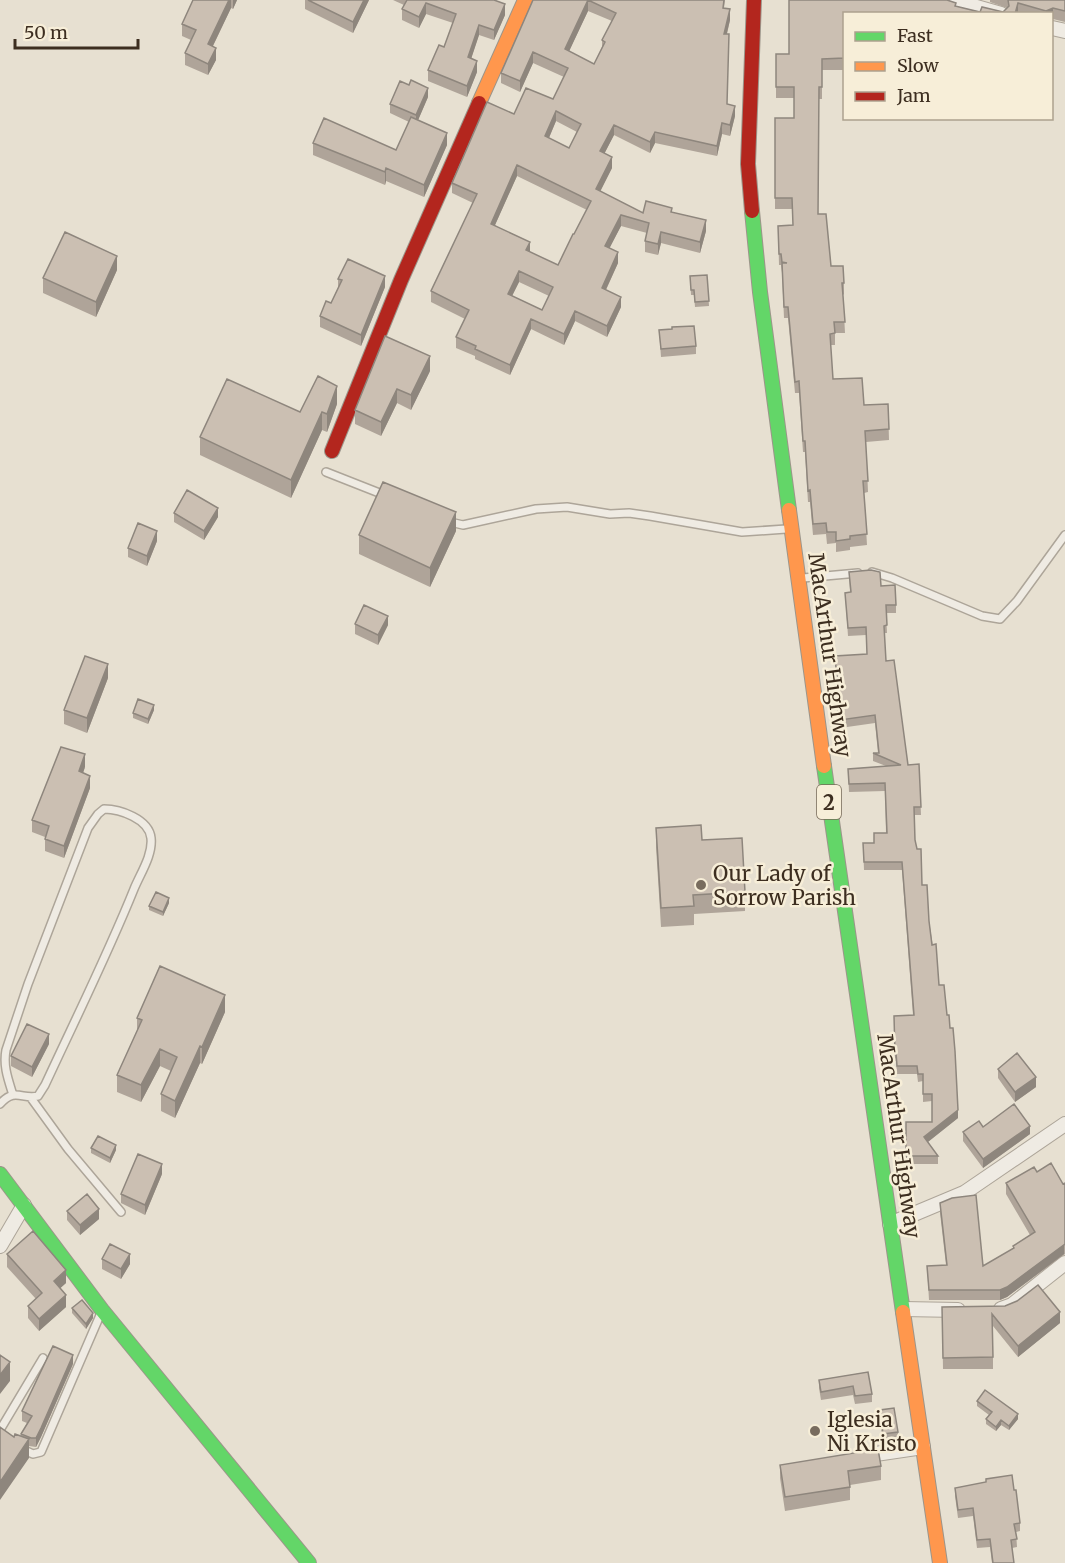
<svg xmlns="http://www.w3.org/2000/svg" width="1065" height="1563" font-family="Merriweather,serif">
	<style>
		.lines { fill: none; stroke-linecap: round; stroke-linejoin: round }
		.lane-casing { stroke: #ada599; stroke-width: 10 }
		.street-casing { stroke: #ada599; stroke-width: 16 }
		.fast-casing { stroke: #9c958a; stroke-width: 16 }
		.slow-casing { stroke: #9c958a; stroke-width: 16 }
		.jam-casing { stroke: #9c958a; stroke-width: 16 }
		.lane { stroke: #efebe3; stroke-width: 7 }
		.street { stroke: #efebe3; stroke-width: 14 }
		.fast { stroke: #63d668; stroke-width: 14 }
		.slow { stroke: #ff974d; stroke-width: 14 }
		.jam { stroke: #b3261e; stroke-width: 14 }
		.wall { fill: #afa499; fill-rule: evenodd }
		.shaded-wall { fill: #8e867d }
		.building { fill: #cbbfb2; stroke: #8e867d; stroke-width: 1.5; fill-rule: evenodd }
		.poi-dot { fill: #786c5e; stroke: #f7eed8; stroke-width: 2 }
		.labels { text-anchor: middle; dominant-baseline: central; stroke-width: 5; stroke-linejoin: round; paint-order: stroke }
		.shield { fill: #f7eed8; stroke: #756857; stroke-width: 1.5 }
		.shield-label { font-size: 20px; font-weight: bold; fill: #3d2e20 }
		.street-label { font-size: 21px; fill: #3d2e20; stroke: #f7eed8 }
		.poi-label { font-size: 21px; fill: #3d2e20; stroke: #f7eed8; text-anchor: start }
	</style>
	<rect width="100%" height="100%" fill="#e7e0d1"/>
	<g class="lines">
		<defs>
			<path id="lane" d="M326,472L387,496
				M450,522L463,525L536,509L567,507L610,514L629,513L650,516L742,532L786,529
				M872,572L892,578L982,616L1000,619L1017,601L1065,535
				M803,578L858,573
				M31,1098L68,1149L121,1212
				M0,1104C15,1087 22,1100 38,1096L45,1085C75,1020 107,956 134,889C140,874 153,855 151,838C149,819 120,809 104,809L98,814L88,828L28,984L6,1050C3,1066 8,1079 13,1095
				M0,1430L43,1358
				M22,1449L33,1454L41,1452L101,1313"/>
			<path id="street" d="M945,0L959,2L1001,14
				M1052,28L1065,31
				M890,1224L964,1193L1065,1124
				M0,1246L24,1205
				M903,1309L958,1310
				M1001,1309L1012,1305L1065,1263
				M862,1456L923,1447"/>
			<path id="fast" d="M752,211L760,292L789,510
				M824,766L903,1312
				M0,1174L102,1310L309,1563"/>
			<path id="slow" d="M479,103L525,0
				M789,510L824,766
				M903,1312L940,1563"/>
			<path id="jam" d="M752,211L748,164L754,0
				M332,451L401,280L479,103"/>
		</defs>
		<use href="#lane" class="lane-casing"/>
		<use href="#street" class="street-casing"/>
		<use href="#fast" class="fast-casing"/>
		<use href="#slow" class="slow-casing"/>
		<use href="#jam" class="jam-casing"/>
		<use href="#lane" class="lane"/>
		<use href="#street" class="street"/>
		<use href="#fast" class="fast"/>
		<use href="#slow" class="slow"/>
		<use href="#jam" class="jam"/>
	</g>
	<path class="wall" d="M193,0H237L233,9L231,8L213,46L216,60L208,75L185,65V53L191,40L182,36V24Z
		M305,0H369L353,33L305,9Z
		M393,0H496L505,15L494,40L479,35L471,59L477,72L467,97L428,81V70L444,47L453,23L426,14L419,28L402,20V9L404,5Z
		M533,0H725L724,8L730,20L727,34V104L735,116L730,136L722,134L717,156L655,143L650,153L614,135L604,154L612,168L600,191L643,213L672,212L706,231L700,253L661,243L658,255L645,252V241L647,233L621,226L609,248L618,263L606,290L621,307L607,337L575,321L564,345L531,329L510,375L475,359V356L456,348V337L465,319L431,302V291L473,203L452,193V183L514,114L553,99L564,77L533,63L520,92L501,83V73ZM588,11L612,21L602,40V47L594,64L569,51ZM556,121L577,132L569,148L549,138ZM517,176L587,210L558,265L530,252L495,225ZM519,282L549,296L542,310L512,296Z
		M789,0H947L956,3V6L980,12L982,7L1003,12L1007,8L990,2V0H1065V22L1053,19L1052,20V14H844V70H822V99H819L818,214H826L831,266H843L844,283V294L843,295L845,333H835V345H830L833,379L862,378L864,405L888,404L889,440L866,442L868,492L864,493L867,545L850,547V550L836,552V543L827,544L826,534L813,535L810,502H808L805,452H803L799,393H795L788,318H784L782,273L781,265H779L778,226L793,225L792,209H775V118H794V98H776V54H789Z
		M428,97L418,120L447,145L424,197L386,181L385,185L313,155V143L396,150L409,122L390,113V104Z
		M117,270L96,317L43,293V278Z
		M707,275L709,306L695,307L694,295H691L690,276Z
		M338,279L385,287L361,346L320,327V316L331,303L338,288Z
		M659,330L696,346V354L661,357Z
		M430,371L411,410L397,403L381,436L355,424V410Z
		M337,404L327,432L322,430L291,498L200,455V437L300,412Z
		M174,513L218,517L204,540L174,522Z
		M456,531L430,587L359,554V535Z
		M157,541L147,566L128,557V548Z
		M849,572L881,586L896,605V613H886L887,633H884L886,661L908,765L919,764L921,815H914L915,840L922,885L929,921L939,985L947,1015L958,1118L928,1142L938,1156V1164H906V1122H932V1101L923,1102V1081L918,1082L917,1074H897L896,1061H895L894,1016L913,1015L902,870H864L863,843H874L886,833L885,791L849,792L848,769L886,766L873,761V753H878L875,723L840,728L836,700V692H837L835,656L867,654L866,635L848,636L845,593L850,592Z
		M355,624L388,625L378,645L355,634Z
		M108,678L87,733L64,724V710Z
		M154,710L148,724L133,718V713Z
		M85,767L83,773L90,788L64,858L45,851V837L32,832V820Z
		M656,828L702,840L745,892V911L694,914V925L661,927L656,847Z
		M169,903L163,916L149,910V906Z
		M225,1012L202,1064L200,1063L175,1118L161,1111V1094L171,1071L160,1066L141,1102L117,1092V1075L137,1031V1018Z
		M49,1044L32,1077L11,1066V1056Z
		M998,1069L1036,1087L1015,1102L998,1078Z
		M983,1127L1030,1134L983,1168L963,1141V1132Z
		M91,1148L116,1150L110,1163L91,1153Z
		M1037,1172L1063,1184L1065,1183V1254L1007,1297L1000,1300H929L927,1266L946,1265L940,1213V1203L983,1266L1013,1249V1246L1030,1235L1006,1194V1183Z
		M162,1174L145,1215L121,1203V1194Z
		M67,1211L99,1219L80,1235L67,1220Z
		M7,1254L66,1283L60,1288L66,1307L39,1331L28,1318V1306L36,1299L7,1267Z
		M102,1259L130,1264L121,1279L102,1269Z
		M942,1307L1060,1323L1018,1357L993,1326V1369H943Z
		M72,1308L93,1318L86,1329L72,1313Z
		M73,1364L41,1437L36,1447L29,1446V1458L14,1437L21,1436V1434L27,1423L22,1421V1411Z
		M868,1372L872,1394V1402L855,1404L853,1395L821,1400L819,1388V1380Z
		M977,1401L1018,1419L1009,1430L1001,1425L996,1431L986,1424V1419L989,1415L977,1406Z
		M880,1410L898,1432V1441L883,1444L880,1420Z
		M780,1465L881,1466V1480L850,1485V1500L785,1511L780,1478Z
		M955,1488L1014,1490L1020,1523V1531L1016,1532L1017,1547L1012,1548L1014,1563H992L990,1547L977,1548L973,1516L958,1518L955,1496Z"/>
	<path class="shaded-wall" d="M229,0H231V8L208,56V44Z
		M233,0H237L233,9Z
		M364,0H369L353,33V22Z
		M588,0V11L565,60V49Z
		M426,3V14L419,28V17Z
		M1018,3V14H1015Z
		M505,4V15L494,40V30Z
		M1053,8V19L1052,20V14H1046V11Z
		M730,9V20L724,45V34Z
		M479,25V35L468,68V57Z
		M216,48V60L208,75V64Z
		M533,52V63L520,92V81Z
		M477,61V72L467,97V86Z
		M428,88V97L416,125V115Z
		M735,106V116L730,136V125Z
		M556,111V121L545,147V136Z
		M722,123V134L717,156V146Z
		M614,125V135L600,162V151Z
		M655,132V143L650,153V142Z
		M447,133V145L424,197V185Z
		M612,157V168L596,200V189Z
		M517,165V176L491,234V224Z
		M386,168V181L385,185V172Z
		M621,215V226L605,257V246Z
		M706,220V231L700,253V242Z
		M661,232V243L658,255V244Z
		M530,242V252L526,250Z
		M618,252V263L602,298V288Z
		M117,256V270L96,317V302Z
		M519,271V282L508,304V294Z
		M385,276V287L361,346V335Z
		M621,297V307L607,337V326Z
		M575,311V321L564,345V334Z
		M531,319V329L510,375V365Z
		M430,356V371L411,410V395Z
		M337,386V404L327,432V414Z
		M397,389V403L381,436V422Z
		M322,412V430L291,498V480Z
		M218,508V517L204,540V531Z
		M456,512V531L430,587V568Z
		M157,531V541L147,566V556Z
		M388,616V625L378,645V635Z
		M108,664V678L87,733V718Z
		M154,705V710L148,724V719Z
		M85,754V767L79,784V771Z
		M90,776V788L64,858V846Z
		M169,898V903L163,916V912Z
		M225,995V1012L202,1064V1047Z
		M49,1034V1044L32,1077V1067Z
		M200,1046V1063L175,1118V1101Z
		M160,1049V1066L141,1102V1085Z
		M1036,1077V1087L1015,1102V1092Z
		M958,1110V1118L924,1145V1137Z
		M1030,1126V1134L983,1168V1159Z
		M116,1145V1150L110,1163V1158Z
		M162,1164V1174L145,1215V1205Z
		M99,1209V1219L80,1235V1225Z
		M1064,1244V1254L1007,1297L1000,1300V1290Z
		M130,1254V1264L121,1279V1269Z
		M66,1270V1283L54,1294V1281Z
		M66,1295V1307L39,1331V1319Z
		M1060,1312V1323L1018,1357V1346Z
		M93,1313V1318L86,1329V1324Z
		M73,1355V1364L41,1437L36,1447V1438Z
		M10,1362V1381L0,1394V1375Z
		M1018,1414V1419L1009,1430V1426Z
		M1001,1420V1425L996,1431V1427Z
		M29,1439V1458L0,1500V1482Z"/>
	<path class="building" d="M193,0H229L208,44L216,48L208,64L185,53L196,30L182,24Z
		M308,0H364L353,22Z
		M407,0H494L505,4L494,30L479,25L468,57L477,61L467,86L428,70L439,45L444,47L456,14L426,3L419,17L402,9Z
		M533,0H724L723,8L730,9L724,34H729L727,104L735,106L730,125L722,123L717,146L655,132L650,142L614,125L600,151L612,157L596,189L643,213L646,201L672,208L671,212L706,220L700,242L661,232L658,244L645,241L649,223L621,215L605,246L618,252L602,288L621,297L607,326L575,311L564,334L531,319L510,365L475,349L476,346L456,337L469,310L431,291L477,194L452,183L487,102L514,114L526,88L553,99L568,68L533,52L520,81L501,73ZM588,0L616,13L602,40L605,42L594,64L565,49ZM556,111L581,124L569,148L545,136ZM517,165L591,201L574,234H573L558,265L526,250L530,242L491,224ZM519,271L553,287L542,310L508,294Z
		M789,0H947L956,3L955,6L980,12L982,7L1003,12L1009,6L1008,0H1065V11L1053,8L1046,11L1018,3L1015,14H844V58L822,59V87H819L818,214H826L831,266H843L844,283H842L845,322H834L835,333L830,334L833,379L862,378L864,405L888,404L889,429L865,431L868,481H863L867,534L850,536V539L836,541V532H827L826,523L813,524L810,490L808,491L805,441H803L799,381L795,382L788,307H784L782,263H787L782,262L781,254H779L778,226L793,225L792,198H775V118H794V87H776V54H789Z
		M411,80L428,88L416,115L390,104L400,81L409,85Z
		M411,117L447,133L424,185L386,168L385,172L313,143L324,118L396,150Z
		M65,232L117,256L96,302L43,278Z
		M348,259L385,276L361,335L320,316L326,301L331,303L342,280L338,279Z
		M707,275L709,301L695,302L694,290H691L690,276Z
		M694,326L696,346L661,349L659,330L672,329V327Z
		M385,336L430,356L411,395L397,389L381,422L355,410Z
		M318,376L337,386L327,414L322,412L291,480L200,437L227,379L300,412Z
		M383,482L456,512L430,568L359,535Z
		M187,490L218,508L204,531L174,513Z
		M138,523L157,531L147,556L128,548Z
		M871,570L880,572L881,586L895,585L896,605H886L887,625L884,626L886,661L894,660L908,765L919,764L921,807H914L915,840L917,849H921L922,885H927L929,921L932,945L936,944L939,985H944L947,1015H949L950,1028H953L955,1051L958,1110L924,1137L938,1156H906V1122H932V1094H923V1074H918L917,1066H897L896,1053H895L894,1016L914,1015L902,862H864L863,843H874V833H887L885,783L849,784L848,769L901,765L873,753H879L875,715L840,720L836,692H838L835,656L867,654L866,627L848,628L845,593L851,592L849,572Z
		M364,605L388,616L378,635L355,624Z
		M85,656L108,664L87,718L64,710Z
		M138,699L154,705L148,719L133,713Z
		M61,747L85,754L79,771L90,776L64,846L45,839L49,826L32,820Z
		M701,825L702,840L742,838L745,892L693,895L694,906L661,908L656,828Z
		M156,892L169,898L163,912L149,906Z
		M160,966L225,995L202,1047L200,1046L175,1101L161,1094L177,1057L160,1049L141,1085L117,1075L142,1020L137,1018Z
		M27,1024L49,1034L32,1067L11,1056Z
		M1017,1053L1036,1077L1015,1092L998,1069Z
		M1014,1104L1030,1126L983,1159L963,1132L979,1121L983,1127Z
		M98,1136L116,1145L110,1158L91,1148Z
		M138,1154L162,1164L145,1205L121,1194Z
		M1051,1163L1063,1184L1065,1183V1244L1007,1287L1000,1290H929L927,1266L947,1265L940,1203L952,1198L976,1195L983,1266L1014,1248L1013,1246L1035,1232L1006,1183L1034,1167L1037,1172Z
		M87,1194L99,1209L80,1225L67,1211Z
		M33,1231L66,1270L54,1281L66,1295L39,1319L28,1306L42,1293L7,1254Z
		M110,1244L130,1254L121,1269L102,1259Z
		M1038,1285L1060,1312L1018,1346L992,1314L993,1357L943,1358L942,1307L1005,1306L1017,1301Z
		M82,1300L93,1313L86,1324L72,1308Z
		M53,1346L73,1355L41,1428L36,1438H31L21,1434L32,1416L22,1411Z
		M0,1355L10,1362L0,1375Z
		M868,1372L872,1394L855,1396L853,1386L821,1392L819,1380Z
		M985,1390L1018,1414L1009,1426L1001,1420L996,1427L986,1419L992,1412L977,1401Z
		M894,1408L898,1432L883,1434L880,1410Z
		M0,1427L14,1437L15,1434L29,1439L0,1482Z
		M878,1449L881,1466L848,1471L850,1487L785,1497L780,1465Z
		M1012,1475L1014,1490H1016L1020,1523L1014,1524L1017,1539L1011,1540L1014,1563H993L990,1539L977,1540L973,1508L958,1510L955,1488L986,1482V1479Z"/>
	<g class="poi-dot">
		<circle cx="701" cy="885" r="6"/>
		<circle cx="815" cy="1431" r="6"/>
	</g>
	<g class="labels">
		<rect class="shield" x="817" y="785" width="24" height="34" rx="4.5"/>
		<g class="shield-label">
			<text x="829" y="802">2</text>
		</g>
		<g class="street-label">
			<text transform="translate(830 655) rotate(82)">MacArthur Highway</text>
			<text transform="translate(899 1136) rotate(82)">MacArthur Highway</text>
		</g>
		<g class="poi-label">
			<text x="713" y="873">Our Lady of<tspan x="713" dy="24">Sorrow Parish</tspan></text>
			<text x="827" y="1419">Iglesia<tspan x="827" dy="24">Ni Kristo</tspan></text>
		</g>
	</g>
	<rect x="843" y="12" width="210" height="108" fill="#f7eed8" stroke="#ada18e" stroke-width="1.5"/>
	<rect x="855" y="32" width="30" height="9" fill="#63d668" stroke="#ada18e" stroke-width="1.5"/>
	<text x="897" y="42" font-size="18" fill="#3d2e20">Fast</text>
	<rect x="855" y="62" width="30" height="9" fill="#ff974d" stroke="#ada18e" stroke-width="1.5"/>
	<text x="897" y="72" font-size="18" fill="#3d2e20">Slow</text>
	<rect x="855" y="92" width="30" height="9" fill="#b3261e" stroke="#ada18e" stroke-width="1.5"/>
	<text x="897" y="102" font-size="18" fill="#3d2e20">Jam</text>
	<path d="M15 39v9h123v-9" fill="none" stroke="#3d2e20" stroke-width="3"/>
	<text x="24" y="39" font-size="18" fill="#3d2e20" stroke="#f7eed8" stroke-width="4.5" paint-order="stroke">50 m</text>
</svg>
